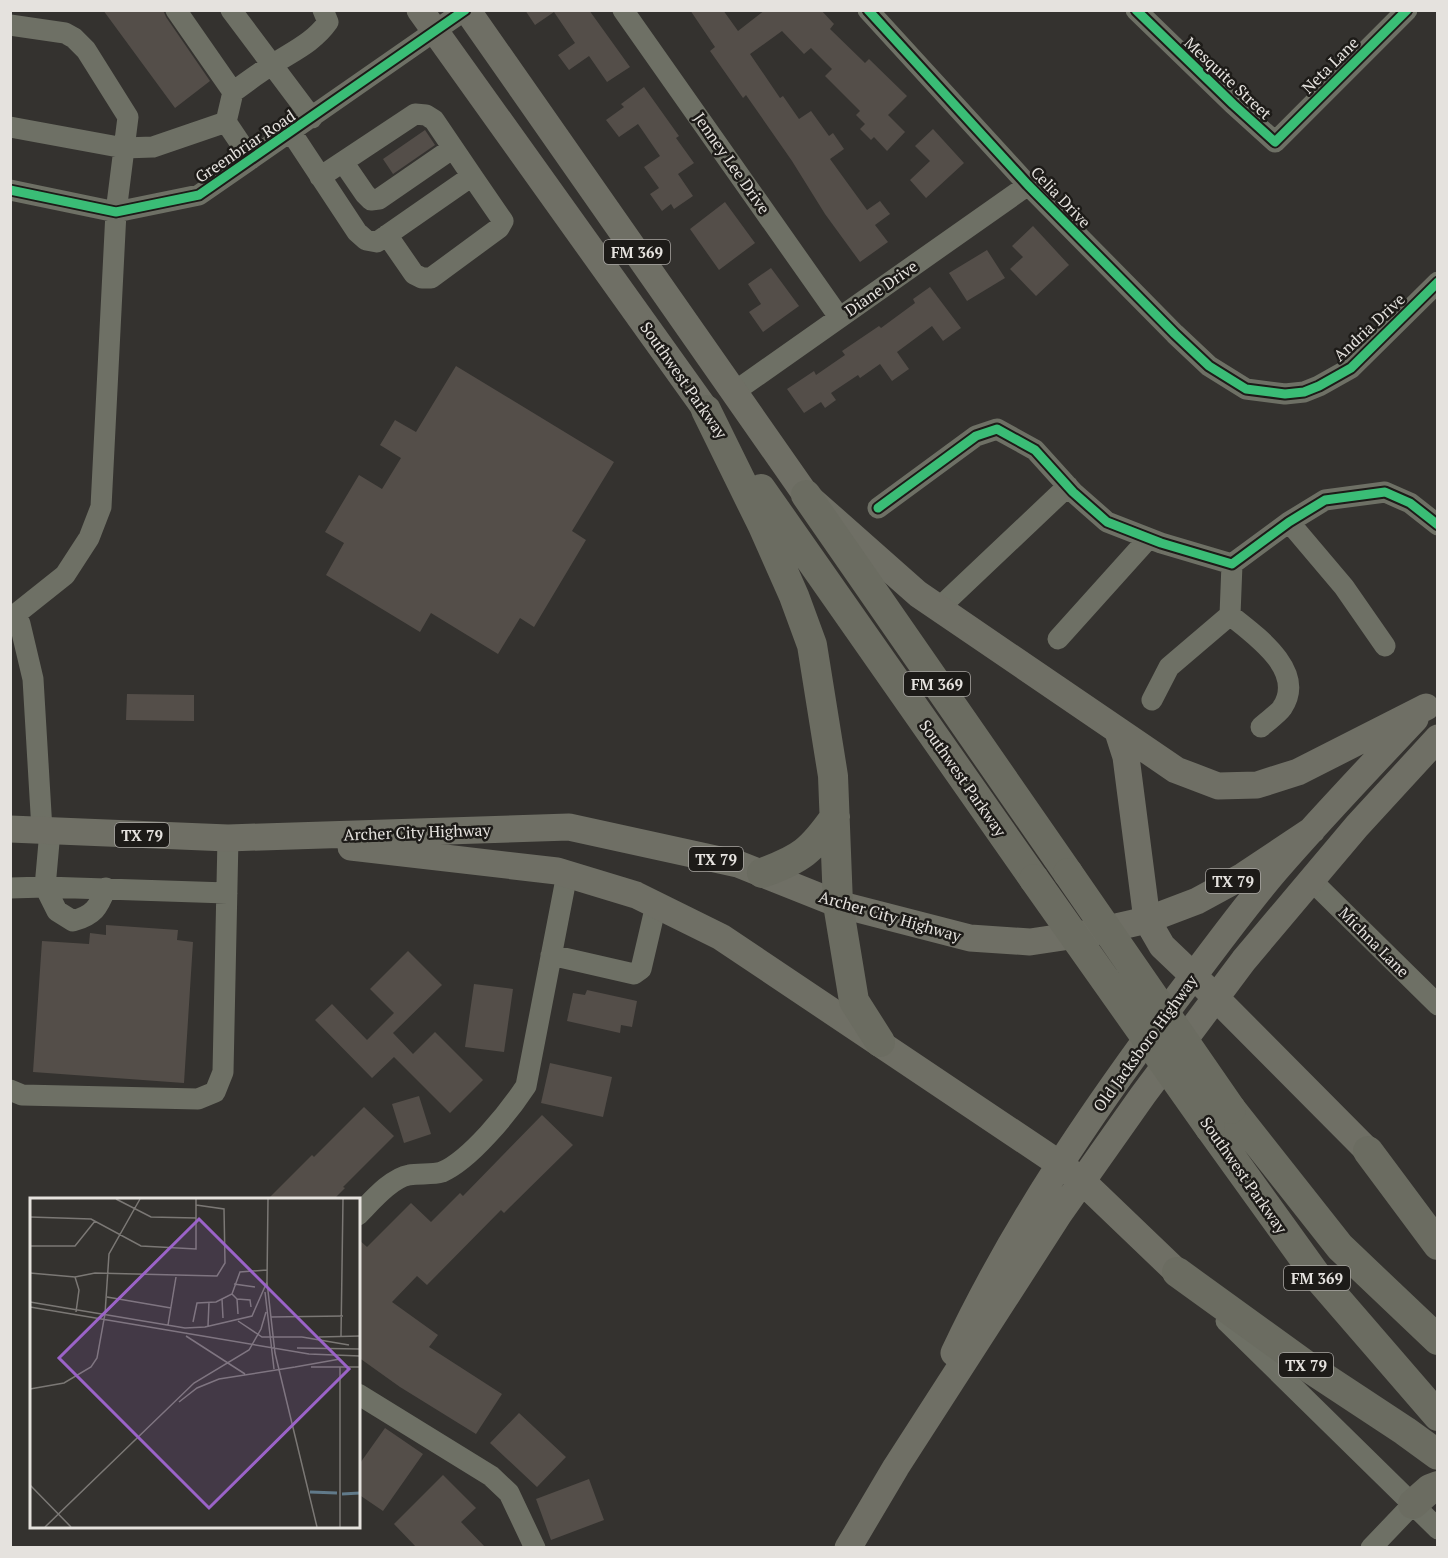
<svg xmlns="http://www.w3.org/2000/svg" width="1448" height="1558" font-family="'PT Serif',serif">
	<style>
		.building { fill: #544e49 }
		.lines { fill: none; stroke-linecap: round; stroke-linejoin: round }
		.minor { stroke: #6e7065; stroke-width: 21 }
		.major { stroke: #6f6f65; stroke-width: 27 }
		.highway { stroke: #6b6c61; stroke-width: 30 }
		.highway-bridge { stroke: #6b6c61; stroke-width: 30 }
		.cycleway-casing { stroke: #1d1b18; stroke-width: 13 }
		.cycleway { stroke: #3abd76; stroke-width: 9 }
		.labels { text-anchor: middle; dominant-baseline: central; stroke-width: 5; stroke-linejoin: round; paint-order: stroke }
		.shield { fill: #1d1b18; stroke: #a9a6a3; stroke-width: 1.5 }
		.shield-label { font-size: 15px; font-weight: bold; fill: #e5e2de }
		.street-label { font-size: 16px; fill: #e5e2de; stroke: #1d1b18 }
		.inset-river { fill: none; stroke: #617a8a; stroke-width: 3 }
		.inset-road { fill: none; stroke: #7b7875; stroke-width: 1.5 }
		.view { fill: #9b63c8; fill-opacity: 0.15; stroke: #9b63c8; stroke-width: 3 }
		.inset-edge { fill: none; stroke: #e5e2de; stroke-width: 3 }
	</style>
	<rect width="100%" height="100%" fill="#34322f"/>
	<path class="building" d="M103,10H163L166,17L210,81L175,108Z
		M525,10H589L630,67L607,82L589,56L569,70L558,55L575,43L554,12L535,25Z
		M690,10H723L738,31L765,10H821L834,24L830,29L865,63L869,59L907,96L888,115L905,132L887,151L874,137L871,140L860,129L865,124L856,115L860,111L825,76L832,69L811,48L804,54L782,31L750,54L780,98L783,96L799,119L811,111L829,136L833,133L844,149L830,159L867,210L880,201L890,214L875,225L888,242L860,262L825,214L792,161L746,95L743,98L710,51L715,47Z
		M644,87L679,136L676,138L694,163L678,174L693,196L674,209L671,204L662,211L650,194L659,188L644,167L660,156L638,124L619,137L606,120L624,107L621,104Z
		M933,129L964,163L926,198L910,180L930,161L915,146Z
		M425,130L435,145L393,174L383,159Z
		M725,202L755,243L719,270L690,229Z
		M1033,226L1069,265L1036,296L1010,269L1023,257L1012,246Z
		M987,250L1005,278L967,301L949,273Z
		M771,268L799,306L763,332L749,312L761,304L748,284Z
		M930,287L961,328L943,341L932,326L897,352L909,369L892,381L880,364L860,378L858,375L831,393L836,400L825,408L821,402L804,413L787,389L814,371L816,375L845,355L842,351L879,326L881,328L915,303L913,299Z
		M456,366L614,462L572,531L586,540L534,627L520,618L498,654L431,613L420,632L326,575L344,543L325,532L359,475L382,489L401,458L380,445L395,420L416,432Z
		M127,694L194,695V721L126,720Z
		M106,925L178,930L177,940L193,942L184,1083L33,1072L42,941L89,944L90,933L106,935Z
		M408,951L442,985L393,1033L413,1054L435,1032L483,1080L450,1113L394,1057L372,1078L315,1020L332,1004L367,1040L394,1013L370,989Z
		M474,984L513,989L504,1052L465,1047Z
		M587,990L637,1001L632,1027L621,1025L620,1033L567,1021L573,993L585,995Z
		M550,1063L612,1077L603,1117L541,1103Z
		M419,1096L431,1134L404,1143L392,1104Z
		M364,1107L394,1136L343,1187L345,1188L333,1200H267L312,1155L314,1157Z
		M542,1115L573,1145L504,1213L501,1210L427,1285L417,1276L392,1302L438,1335L429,1347L502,1394L476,1434L400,1387L358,1357V1239L367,1247L411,1203L431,1222L460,1193L463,1196Z
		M519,1413L566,1457L537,1487L490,1443Z
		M385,1428L423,1454L383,1511L358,1494V1466Z
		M443,1475L476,1508L461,1522L486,1548H417L394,1524Z
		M589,1479L604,1520L551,1540L536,1499Z"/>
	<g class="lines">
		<path class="minor" d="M176,10L233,92
			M231,10L312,118
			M623,10L839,317
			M868,10L1028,185L1175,334L1209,366L1246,389L1285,394L1304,392L1319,386L1351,368L1438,282
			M1136,10L1233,104L1275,142L1407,10
			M10,25L65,33L74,38L86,50L128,117L116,212L101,507L89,538L65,575L16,614L10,616
			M10,127L124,148L153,147L226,122
			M291,132L357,232L366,240L377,242L472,176L434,120L426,115L415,114L320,177
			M251,159L226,122L233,92C246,83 258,73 272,65C293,51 313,43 328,22L323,10
			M343,162L365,194L371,200L379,199L453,148
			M10,190L116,212L199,195L465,10
			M387,235L414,274L422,278H431L499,228L503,221L472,176
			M734,392L1028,185
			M878,508L976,436L997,429L1035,450L1073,492L1107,522L1161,543L1232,564L1289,522L1325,500L1385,492L1410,503L1438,525
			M1289,522L1344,587L1385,646
			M939,608L1068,486
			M16,614L20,624L33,679L42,830
			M1230,615C1255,635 1307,671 1282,708C1277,715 1267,721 1261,727
			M1058,639L1148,539
			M1152,700L1169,667L1230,615L1232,564
			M1311,880L1438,1005
			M10,888L45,887L50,831
			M106,888C98,908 94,915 73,921L57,911L45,887L227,893
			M551,955L634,974L641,969L656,905
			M10,1090L22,1095L198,1099L215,1092L223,1072L228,838
			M358,1215C371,1202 391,1178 409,1175C419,1173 432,1175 442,1172C470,1160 509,1112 526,1086L567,874
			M1226,1321L1438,1529
			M358,1394L491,1476L509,1493L535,1548
			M1371,1548L1413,1504"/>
		<path class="major" d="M420,10L706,410
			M467,10L806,495L918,594L1176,770L1218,786L1257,785L1298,772L1426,707
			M1118,732L1126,757L1147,920L1162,946L1205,987L1368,1151
			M10,829L228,838L569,827L738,864L838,904L970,938L1030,942L1090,933L1147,920L1197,901L1243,876L1312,830
			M351,847L557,871L636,895L721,937L1061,1165L1082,1181L1177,1272
			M954,1353C1013,1227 1093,1110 1176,999C1209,956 1241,911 1276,870C1321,818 1368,769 1415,719
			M848,1548L896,1467L1059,1214L1143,1095L1244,960L1357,826L1438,738"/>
		<path class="highway" d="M706,410L763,526L794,596L812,645L833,776L838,904L854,1001L880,1042
			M761,489L1034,879
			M806,495L1068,873
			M762,873C801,859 811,851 835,817
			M1231,1109L1340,1247L1438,1340
			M1210,1128L1316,1275L1438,1416
			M1368,1151L1438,1245
			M1177,1272L1311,1369L1405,1431L1438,1455
			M1413,1504L1430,1489L1438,1486"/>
		<path class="highway-bridge" d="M1068,873L1231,1109
			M1034,879L1210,1128"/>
		<defs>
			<path id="cycleway" d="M868,10L1028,185L1175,334L1209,366L1246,389L1285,394L1304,392L1319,386L1351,368L1438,282
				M1136,10L1233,104L1275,142L1407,10
				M10,190L116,212L199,195L465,10
				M878,508L976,436L997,429L1035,450L1073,492L1107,522L1161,543L1232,564L1289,522L1325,500L1385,492L1410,503L1438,525"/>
		</defs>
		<use href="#cycleway" class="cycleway-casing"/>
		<use href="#cycleway" class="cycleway"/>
	</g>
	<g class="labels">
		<g class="shield">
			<rect x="604" y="240" width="66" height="24" rx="4.5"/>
			<rect x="904" y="672" width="66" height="24" rx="4.5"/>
			<rect x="115" y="823" width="54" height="24" rx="4.5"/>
			<rect x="689" y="847" width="54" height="24" rx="4.5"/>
			<rect x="1206" y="869" width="54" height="24" rx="4.5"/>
			<rect x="1284" y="1266" width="66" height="24" rx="4.5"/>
			<rect x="1279" y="1353" width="54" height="24" rx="4.5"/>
		</g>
		<g class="shield-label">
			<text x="637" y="252">FM 369</text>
			<text x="937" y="684">FM 369</text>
			<text x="142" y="835">TX 79</text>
			<text x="716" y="859">TX 79</text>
			<text x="1233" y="881">TX 79</text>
			<text x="1317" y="1278">FM 369</text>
			<text x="1306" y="1365">TX 79</text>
		</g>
		<g class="street-label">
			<text transform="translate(1330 65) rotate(-45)">Neta Lane</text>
			<text transform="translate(1228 78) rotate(43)">Mesquite Street</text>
			<text transform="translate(245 146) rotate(-34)">Greenbriar Road</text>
			<text transform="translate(732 163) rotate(55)">Jenney Lee Drive</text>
			<text transform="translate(1061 197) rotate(46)">Celia Drive</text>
			<text transform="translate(881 288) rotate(-35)">Diane Drive</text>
			<text transform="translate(1369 327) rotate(-43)">Andria Drive</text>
			<text transform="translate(684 380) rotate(55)">Southwest Parkway</text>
			<text transform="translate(963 778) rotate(55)">Southwest Parkway</text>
			<text transform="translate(417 832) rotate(-2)">Archer City Highway</text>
			<text transform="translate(890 916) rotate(16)">Archer City Highway</text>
			<text transform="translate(1374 942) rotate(45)">Michna Lane</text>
			<text transform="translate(1145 1043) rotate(-54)">Old Jacksboro Highway</text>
			<text transform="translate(1244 1175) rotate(55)">Southwest Parkway</text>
		</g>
	</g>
	<g transform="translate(30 1198)">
		<rect width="330" height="330" fill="#34322f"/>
		<path class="inset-river" d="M280,294L307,295M312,296L330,295"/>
		<path class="inset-road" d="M86,1L121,19L166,20M238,1L237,84L245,155L287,329M0,19L61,21L111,48L166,51V1M0,48H45L65,23M0,75L45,79L65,75L187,78L195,65L194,11L166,7M45,79L49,92L46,114M204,86L225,89M235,94L244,171M202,96L207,101L208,116M77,99L141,110M192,101L193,120M207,101L220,102L221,109M0,104L155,130L175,129L222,118L237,84M0,109L137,132M241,119L313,118M208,123L232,139H272M163,124L167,105L186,104L202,96L210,74L237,72M138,127L146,79M178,128L179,104M137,132L279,156L330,158M156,138L215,176M311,138L313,1M272,139L319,147M289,139L330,138M267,150L330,151M265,169L310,161M281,169H330M0,191L34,185L61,169L67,160L75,116L79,56L110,1M149,204L167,190L189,181L265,169M0,287L41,329M15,329L164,185L219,152L231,131L236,114M310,329V169"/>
		<path class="view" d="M169,21L319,171L179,310L29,160Z"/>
		<rect width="330" height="330" class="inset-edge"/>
	</g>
	<rect width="1448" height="1558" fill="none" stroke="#e5e2de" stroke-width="24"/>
</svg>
